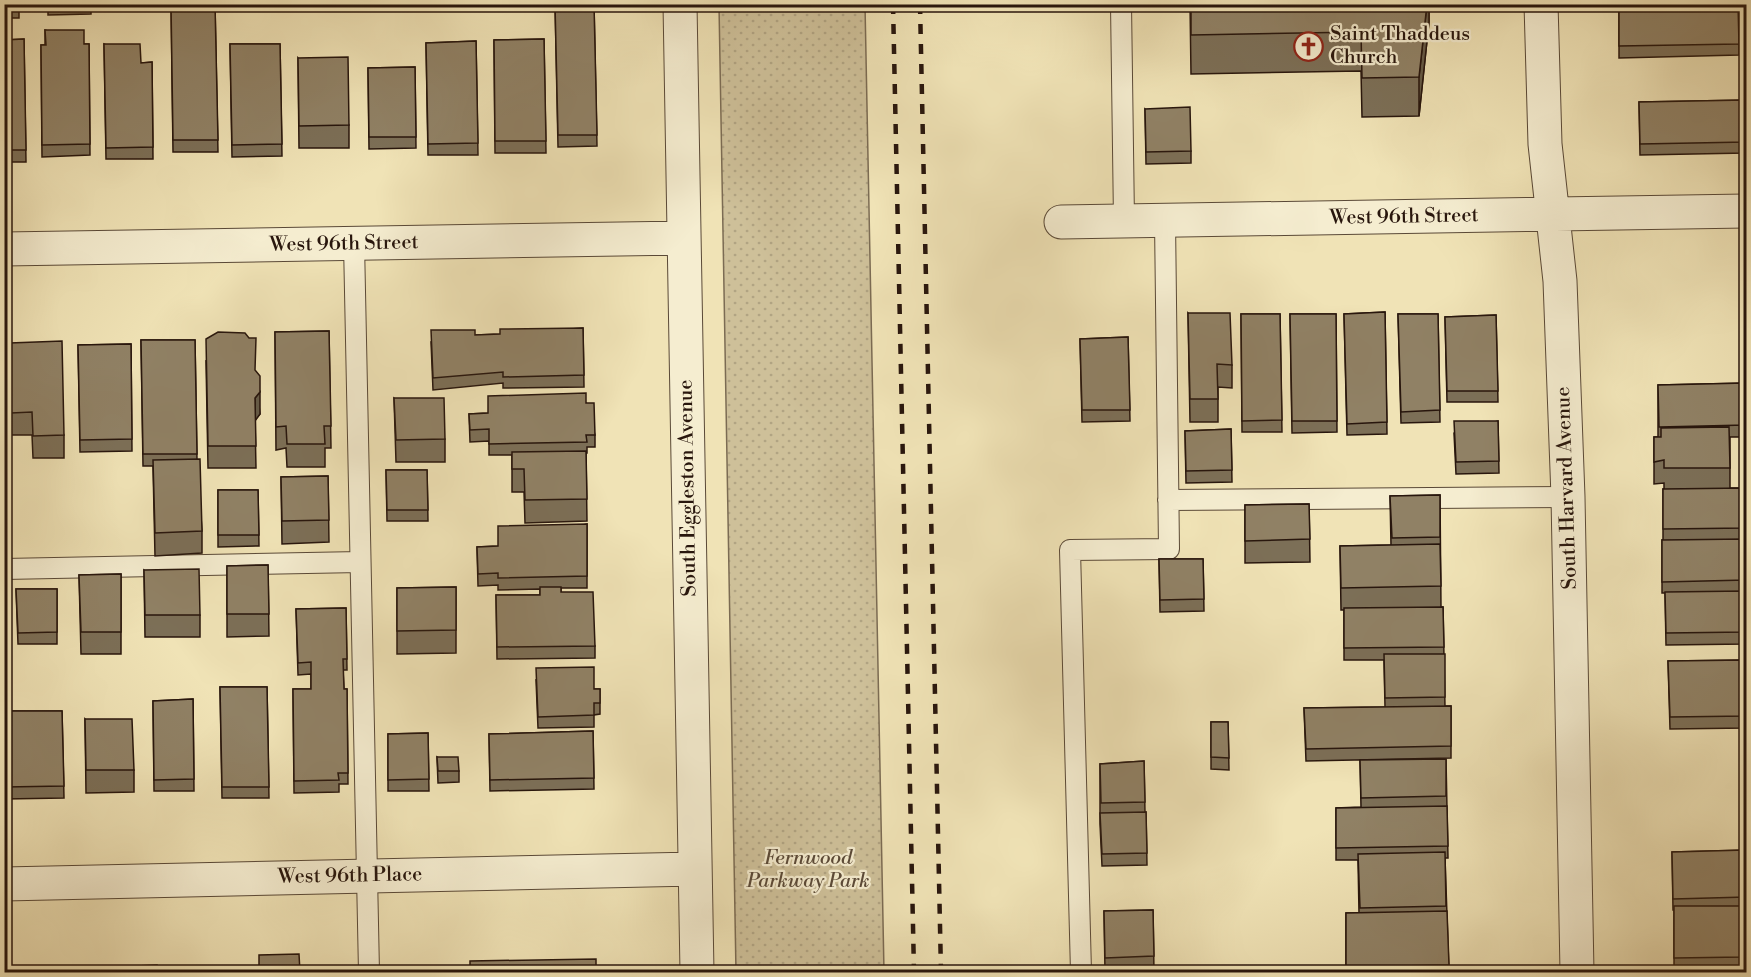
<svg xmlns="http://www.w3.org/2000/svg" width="1751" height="977" font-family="'Libre Bodoni',serif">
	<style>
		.park { fill: url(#park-dots); stroke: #7b6b53; stroke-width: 1.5 }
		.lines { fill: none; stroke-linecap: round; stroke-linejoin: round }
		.lane-casing { stroke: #5a4937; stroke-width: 22 }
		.street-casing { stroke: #5a4937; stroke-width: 35 }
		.lane { stroke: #f5edd0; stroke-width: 20 }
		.street { stroke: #f5edd0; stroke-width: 33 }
		.rail { stroke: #28160d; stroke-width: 4.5; stroke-dasharray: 10 10; stroke-linecap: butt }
		.wall { fill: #7c6f57; stroke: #28160d; stroke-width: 1.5 }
		.shaded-wall { fill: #655a47; stroke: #28160d; stroke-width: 1.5 }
		.building { fill: #908165; stroke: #28160d; stroke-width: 1.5 }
		.labels { text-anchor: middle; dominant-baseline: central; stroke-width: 4.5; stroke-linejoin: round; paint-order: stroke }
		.poi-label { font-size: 20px; fill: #28160d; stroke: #f5edd0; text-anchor: start }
		.street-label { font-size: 20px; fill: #28160d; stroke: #f5edd0 }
		.park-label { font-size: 20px; font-style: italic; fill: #5a4937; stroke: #f5edd0 }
	</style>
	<defs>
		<pattern id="park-dots" width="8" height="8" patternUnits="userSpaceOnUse" patternTransform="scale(1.5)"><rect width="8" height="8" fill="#cec099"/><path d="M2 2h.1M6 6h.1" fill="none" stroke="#b1a483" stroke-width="1.8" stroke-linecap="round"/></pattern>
	</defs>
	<rect width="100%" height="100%" fill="#f0e3b6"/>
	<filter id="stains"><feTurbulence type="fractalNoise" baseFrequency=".00333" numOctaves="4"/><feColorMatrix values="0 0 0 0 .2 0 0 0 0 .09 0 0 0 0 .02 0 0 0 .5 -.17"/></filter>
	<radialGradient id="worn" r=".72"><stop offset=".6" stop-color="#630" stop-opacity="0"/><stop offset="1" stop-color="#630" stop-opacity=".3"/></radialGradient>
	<path class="park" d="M719,5H865L884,972H736Z"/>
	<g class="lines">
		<defs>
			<path id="lane" d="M1121,4L1124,221
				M354,243L369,972
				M1168,500L1568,497
				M4,569L360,562
				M1081,972L1070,550L1169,549L1165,220"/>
			<path id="street" d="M680,4L697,972
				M1541,4L1545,144L1560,281L1568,497L1577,972
				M1061,222L1746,211
				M4,249L684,238
				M4,884L695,869"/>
		</defs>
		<use href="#lane" class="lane-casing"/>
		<use href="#street" class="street-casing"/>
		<use href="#lane" class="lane"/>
		<use href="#street" class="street"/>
		<path class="rail" d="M893,4L914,972
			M920,4L941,972"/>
	</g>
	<path class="wall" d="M4,4H19V18H4Z
		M48,4H91V14L48,15Z
		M171,4H215L218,152H173Z
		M555,4H594L597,146L558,147Z
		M1190,4H1429V22L1419,116L1362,117L1361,71L1191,74Z
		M1619,4L1739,44V55L1619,58Z
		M45,30L84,44H89L90,155L42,157L41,45H45Z
		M24,39L26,162H4V40Z
		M544,39L546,153H495L494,40Z
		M476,41L478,155H428L426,43Z
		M104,44L141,63L152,62L153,159H106Z
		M230,44H280L282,156L232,157Z
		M298,58L349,125V148H299Z
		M415,67L416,148L369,149L368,68Z
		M1746,100V153L1640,155L1639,102Z
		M1145,109L1191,151V163L1146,164Z
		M1385,312L1387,434L1347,435L1344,314Z
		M1188,313L1232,365V388L1218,387V422H1190Z
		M1241,314H1280L1282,432H1242Z
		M1290,314H1336L1337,432L1292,433Z
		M1398,314H1438L1440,422L1401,423Z
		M1496,315L1498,402H1447L1445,317Z
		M583,328L584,387L503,388V383L433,390L431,342L475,335L500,334Z
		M329,331L331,448H325V467H287L286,448L276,450L275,332Z
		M1128,337L1130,421L1082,422L1080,339Z
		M141,340H195L197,459L202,531V553L155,556L153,466H143Z
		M10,343L64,435V458H33L32,435H11Z
		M131,344L132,451L80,452L78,345Z
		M206,361L255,371L260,414L255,420L256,468H208Z
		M1746,383V437H1730V488H1746V644L1666,645L1665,593H1662V540H1663V489H1664V483L1654,484V437H1658V385Z
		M394,398L445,439V462H396Z
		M586,403L595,435V447H587V453H586L587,521L525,523L524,492H512V455H489V441L470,442L469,414L488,413Z
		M1498,421L1499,473L1456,474L1454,433Z
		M1231,429L1232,482L1186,483L1185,431Z
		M386,470H427L428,521H387Z
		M328,476L329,542L282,544L281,477Z
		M218,490H258L259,546L218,547Z
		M1440,495L1441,607H1443L1445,706H1451V758L1306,761L1304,708L1385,707L1384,660H1344V610H1341L1340,546L1391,545L1390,496Z
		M1309,504L1310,562L1245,563V505Z
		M587,524V588H561V592L595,646V658L497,659L496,595H540V589L498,590V585L478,586L477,547L498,546Z
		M1159,559H1203L1204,611L1160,612Z
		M268,565L269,636L227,637V566Z
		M144,570L200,615V637H145Z
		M121,574V654H81L79,575Z
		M456,587V653L397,654V588Z
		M16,589H57V644H18Z
		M346,608L347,670H343L344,689H347L348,784H339V792L294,793L293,689H311V674L298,675L296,609Z
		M1746,660V728L1670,729L1668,661Z
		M536,680L594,689H600V714L594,715V727L538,728Z
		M220,687H267L269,798H222Z
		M193,699L194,791H154L153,701Z
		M4,711H62L64,798L5,799Z
		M85,719L134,770V792L86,793Z
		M1211,722H1228L1229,770L1211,769Z
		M593,731L594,789L490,791L489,734Z
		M428,733L429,791H388V734Z
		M437,757L459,771V782L438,783Z
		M1446,759L1448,858H1445L1449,972H1346V913H1359L1358,860H1336V808L1361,807L1360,760Z
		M1144,761L1145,812H1146L1147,865L1102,866L1100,824V764Z
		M1746,850V909H1743L1744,921H1746V960H1743V968L1674,970V910H1673L1672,852Z
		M1153,910L1154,972H1105L1104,911Z"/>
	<path class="shaded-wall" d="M1427,4H1429V22L1419,116V77Z
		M260,392V414L255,421V398Z"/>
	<path class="building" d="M171,4H215L218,140H173Z
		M555,4H594L597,135H558Z
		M1191,4H1427L1419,77L1362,78L1361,32L1191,35Z
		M1619,4H1738L1739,44L1619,46Z
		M45,30H84V44H89L90,144L42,145L41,45H46Z
		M24,39L26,150H4V40Z
		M544,39L546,141H495L494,40Z
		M476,41L478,143L428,144L426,43Z
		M104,44H140L141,63L152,62L153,147L106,148Z
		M230,44H280L282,144L232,145Z
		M348,57L349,125L299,126L298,58Z
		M415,67L416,137H369L368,68Z
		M1746,100V142L1640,144L1639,102Z
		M1190,107L1191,151L1146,152L1145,109Z
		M1385,312L1387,422L1347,424L1344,314Z
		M1188,313H1230L1232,365L1217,364L1218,399H1190Z
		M1241,314H1280L1282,420L1242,421Z
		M1290,314H1336L1337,421H1292Z
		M1398,314H1438L1440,410L1401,412Z
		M1496,315L1498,391H1447L1445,317Z
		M583,328L584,375L503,377V372L433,378L431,330H475V335L500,334V329Z
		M329,331L331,426H324L325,444H287L286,426L276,427L275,332Z
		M218,332L245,333L249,338H256L255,370L260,376V392L255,398L256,446H208L206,339Z
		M1128,337L1130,410H1082L1080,339Z
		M141,340H195L197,454H143Z
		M62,341L64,435L33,436L32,412L11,413L10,343Z
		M131,344L132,439L80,440L78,345Z
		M1746,383V425L1659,427L1658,385Z
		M586,393V403H594L595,435H586L587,442L489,444V429L470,430L469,414L488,413V396Z
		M394,398H444L445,439L396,440Z
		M1454,421H1498L1499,461L1456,462Z
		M1729,427L1730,468H1664V460L1654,462V437H1661V428Z
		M1231,429L1232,470L1186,471L1185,431Z
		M586,451L587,499L525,500L524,469H512V452Z
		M200,459L202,531L155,533L153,460Z
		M386,470H427L428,510H387Z
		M328,476L329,520L282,521L281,477Z
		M1746,488V528L1663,529V489Z
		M218,490H258L259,535H218Z
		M1440,495V537L1392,538L1390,496Z
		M1309,504L1310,539L1245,541V505Z
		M587,524V576L498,578V573L478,574L477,547L498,546V526Z
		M1746,539V580L1662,582V540Z
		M1440,544L1441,586L1341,588L1340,546Z
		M1159,559H1203L1204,599L1160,600Z
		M268,565L269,614H227V566Z
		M199,569L200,615H145L144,570Z
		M121,574V632H81L79,575Z
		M456,587V630L397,631V588Z
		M540,587H561V592H593L595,646L497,647L496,595H540Z
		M16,589H57V632L18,633Z
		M1746,591V632L1666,633L1665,592Z
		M1443,607L1444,647L1344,648V608Z
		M346,608L347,659H343L344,689H347L348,773H338L339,780L294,781L293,689H311V662L298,663L296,609Z
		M1384,654H1445V697L1385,698Z
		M1746,660V716L1670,717L1668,661Z
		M594,667V689H600V703H594V715L538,717L536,668Z
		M220,687H267L269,787H222Z
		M193,699L194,779L154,780L153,701Z
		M1451,706V746L1306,749L1304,708Z
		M4,711H62L64,786L5,787Z
		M85,719H132L134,770H86Z
		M1211,722H1228L1229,758L1211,757Z
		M593,731L594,778L490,780L489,734Z
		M428,733L429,779L388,780V734Z
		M437,757H458L459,771H438Z
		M1446,759V796L1361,798L1360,760Z
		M1144,761L1145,802L1101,803L1100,764Z
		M1447,806L1448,846L1336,848V808Z
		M1146,812L1147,853L1102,854L1100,813Z
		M1746,850V897L1673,899L1672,852Z
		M1445,852L1446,906L1360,908L1358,854Z
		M1674,906H1743L1744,921H1746V948H1743V957L1674,958Z
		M1153,910L1154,956L1105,958L1104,911Z
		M1447,911L1449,965L1346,967V913Z
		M299,954L300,972H259V955Z
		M596,959V972H430V967H470V961Z
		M157,965V972H114V967Z
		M251,966V972H210V967Z
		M311,967H351V972H311Z
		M81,969L82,972H22V970Z
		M204,970V972H164V971Z
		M1447,971V972H1413Z"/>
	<defs>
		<symbol id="church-ring" viewBox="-11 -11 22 22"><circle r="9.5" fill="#f5edd0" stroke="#8f2418" stroke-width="1.5"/><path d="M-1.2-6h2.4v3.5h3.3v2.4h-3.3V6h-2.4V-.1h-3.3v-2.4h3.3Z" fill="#8f2418"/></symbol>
	</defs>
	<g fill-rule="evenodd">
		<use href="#church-ring" x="1292" y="30" width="33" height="33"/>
	</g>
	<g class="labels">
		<g class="poi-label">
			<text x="1330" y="34">Saint Thaddeus<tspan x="1330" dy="23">Church</tspan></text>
		</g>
		<g class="street-label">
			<text transform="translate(1404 217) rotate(-1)">West 96th Street</text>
			<text transform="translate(344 244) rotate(-1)">West 96th Street</text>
			<text transform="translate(688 488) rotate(-91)">South Eggleston Avenue</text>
			<text transform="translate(1567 488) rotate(-92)">South Harvard Avenue</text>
			<text transform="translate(350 876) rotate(-1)">West 96th Place</text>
		</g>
		<g class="park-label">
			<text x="808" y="858">Fernwood<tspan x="808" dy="23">Parkway Park</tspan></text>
		</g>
	</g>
	<rect width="1751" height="977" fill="none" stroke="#f0e3b6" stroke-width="24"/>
	<rect x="6" y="6" width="1739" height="965" fill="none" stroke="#28160d" stroke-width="3"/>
	<rect x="12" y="12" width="1727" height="953" fill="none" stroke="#28160d" stroke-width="1.5"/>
	<rect width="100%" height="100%" filter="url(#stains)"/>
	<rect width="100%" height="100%" fill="url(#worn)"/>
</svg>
